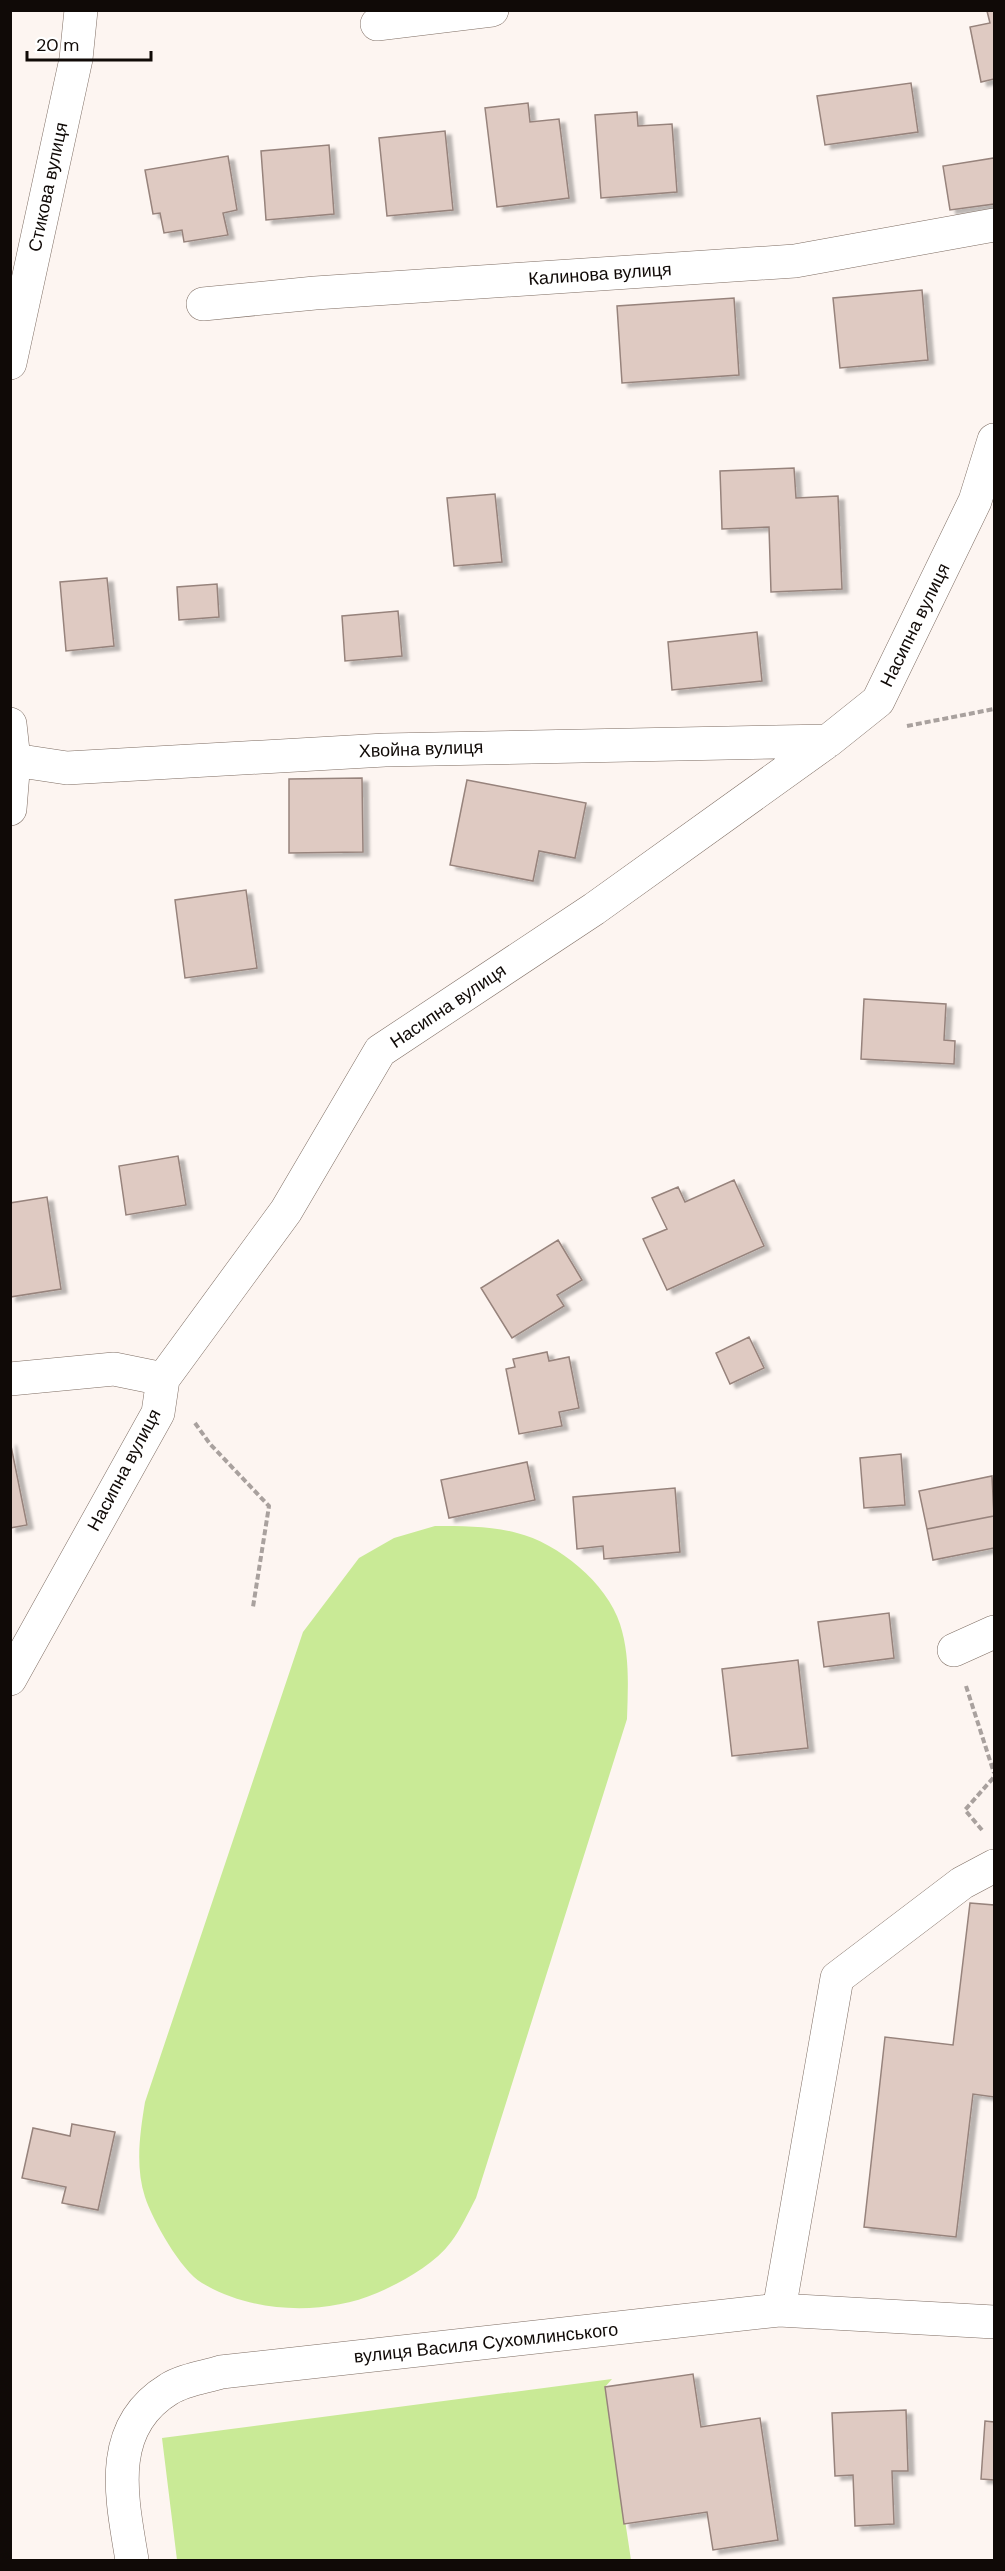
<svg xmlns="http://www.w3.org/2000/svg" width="1005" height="2571" font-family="'DM Sans',sans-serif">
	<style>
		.green { fill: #c9ea96 }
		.building { fill: #dfcac2; stroke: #97837c; stroke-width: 1.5; filter: url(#shadow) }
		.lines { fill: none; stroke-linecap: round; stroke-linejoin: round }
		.minor-casing { stroke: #7e6d63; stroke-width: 34 }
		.path { stroke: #a9a19e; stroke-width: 4; stroke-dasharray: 6 3; stroke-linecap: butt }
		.minor { stroke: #fff; stroke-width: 33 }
		.labels { text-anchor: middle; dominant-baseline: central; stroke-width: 5; stroke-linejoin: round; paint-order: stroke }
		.street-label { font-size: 18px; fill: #100a07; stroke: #fff }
	</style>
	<defs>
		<filter id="shadow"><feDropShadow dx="6" dy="4" stdDeviation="1.5" flood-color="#0004"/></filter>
	</defs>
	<rect width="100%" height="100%" fill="#fdf5f1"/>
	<path class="green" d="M435,1526C463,1526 491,1526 517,1533C558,1543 607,1583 620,1624C630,1655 628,1687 627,1719L476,2198C468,2213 461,2229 451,2242C434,2265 402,2282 377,2293C323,2316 252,2313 202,2283C181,2271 152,2219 145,2197C135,2166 140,2133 145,2102L303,1632L359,1558L394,1538Z
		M612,2379L605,2387L631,2560H177L162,2438Z"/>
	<path class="building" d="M994,10V79L981,82L970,27L990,23L987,11Z
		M911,83L918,132L825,145L817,96Z
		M528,103L530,122L559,119L569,198L497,207L485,108Z
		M637,112L638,126L672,124L677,192L601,198L595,115Z
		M445,131L453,210L387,216L379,138Z
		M329,145L334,214L266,220L261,151Z
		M228,156L237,210L223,213L228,235L184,242L182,230L164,233L160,213L153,214L145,170Z
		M994,158V204L950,210L943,166Z
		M922,290L928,360L840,368L833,298Z
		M734,298L739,375L622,383L617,306Z
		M794,468L796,498L838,496L842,589L771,592L769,527L722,529L720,471Z
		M495,494L502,562L454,566L447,498Z
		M107,578L114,646L66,651L60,582Z
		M217,584L219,617L179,620L177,587Z
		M398,611L402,656L345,661L342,616Z
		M757,632L762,681L672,690L668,642Z
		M362,778L363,852L289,853V779Z
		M467,780L586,803L575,858L539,851L533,881L450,865Z
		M246,890L257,968L185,978L175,900Z
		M864,999L946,1004L944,1040L955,1041L954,1064L861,1059Z
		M178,1156L186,1205L126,1215L119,1166Z
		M734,1180L764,1246L667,1290L643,1239L667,1229L652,1198L678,1187L685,1202Z
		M47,1197L61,1289L10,1297V1203Z
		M558,1240L582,1280L557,1295L564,1306L512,1338L481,1288Z
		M749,1337L764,1368L730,1384L716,1353Z
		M547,1352L549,1361L569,1357L579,1408L559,1412L562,1426L519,1434L506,1369L515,1367L513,1359Z
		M10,1441L27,1525L10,1528Z
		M901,1454L905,1505L864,1508L860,1458Z
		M527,1462L535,1500L449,1518L441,1480Z
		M992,1476L994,1516L927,1529L919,1491Z
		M675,1488L680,1552L604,1559L603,1546L577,1549L573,1497Z
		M994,1516V1548L933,1560L927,1529Z
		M889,1613L894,1658L824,1667L818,1622Z
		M798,1660L808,1748L732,1756L722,1669Z
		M970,1903L994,1905V2097L973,2094L956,2237L864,2227L885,2037L953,2045Z
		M72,2124L115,2132L98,2210L62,2203L66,2187L22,2178L33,2128L70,2136Z
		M693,2374L701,2427L760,2418L778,2540L713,2550L707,2512L624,2524L605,2387Z
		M906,2410L908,2471H892L894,2524L855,2526L853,2475L835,2476L832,2413Z
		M985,2421L994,2422V2480L981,2479Z"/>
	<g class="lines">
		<defs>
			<path id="minor" d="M377,24L492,10
				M203,304L315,293L795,261L994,225
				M10,363L76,59L81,10
				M10,724L14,760L10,809
				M14,760L67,768L385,750L828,741
				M10,1379L114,1369L163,1379
				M954,1650L994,1632
				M10,1679L158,1413L163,1379L286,1211L380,1051L594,909L828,741L878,701L975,501L994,440
				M779,2310L837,1978L962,1883L994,1866
				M132,2560C122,2499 105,2428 169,2389C183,2380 205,2377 221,2372L779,2310L994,2322"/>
		</defs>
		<use href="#minor" class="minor-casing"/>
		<path class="path" d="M907,726L994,709
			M195,1423L210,1444L269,1506L253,1607
			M966,1686L994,1773
			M982,1830L965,1810L994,1777"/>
		<use href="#minor" class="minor"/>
	</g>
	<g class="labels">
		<g class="street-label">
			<text transform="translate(48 187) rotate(-78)">Стикова вулиця</text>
			<text transform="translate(600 274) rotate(-4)">Калинова вулиця</text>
			<text transform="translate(915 625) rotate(-64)">Насипна вулиця</text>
			<text transform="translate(421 749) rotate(-2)">Хвойна вулиця</text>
			<text transform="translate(448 1006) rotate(-34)">Насипна вулиця</text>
			<text transform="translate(124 1470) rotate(-62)">Насипна вулиця</text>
			<text transform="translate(486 2343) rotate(-6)">вулиця Василя Сухомлинського</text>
		</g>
	</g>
	<rect width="1005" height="2571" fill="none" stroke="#100a07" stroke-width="24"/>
	<path d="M27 51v9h124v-9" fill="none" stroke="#100a07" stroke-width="3"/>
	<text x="36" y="51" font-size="18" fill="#100a07" stroke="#ffffff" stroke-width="4.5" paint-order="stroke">20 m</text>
</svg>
